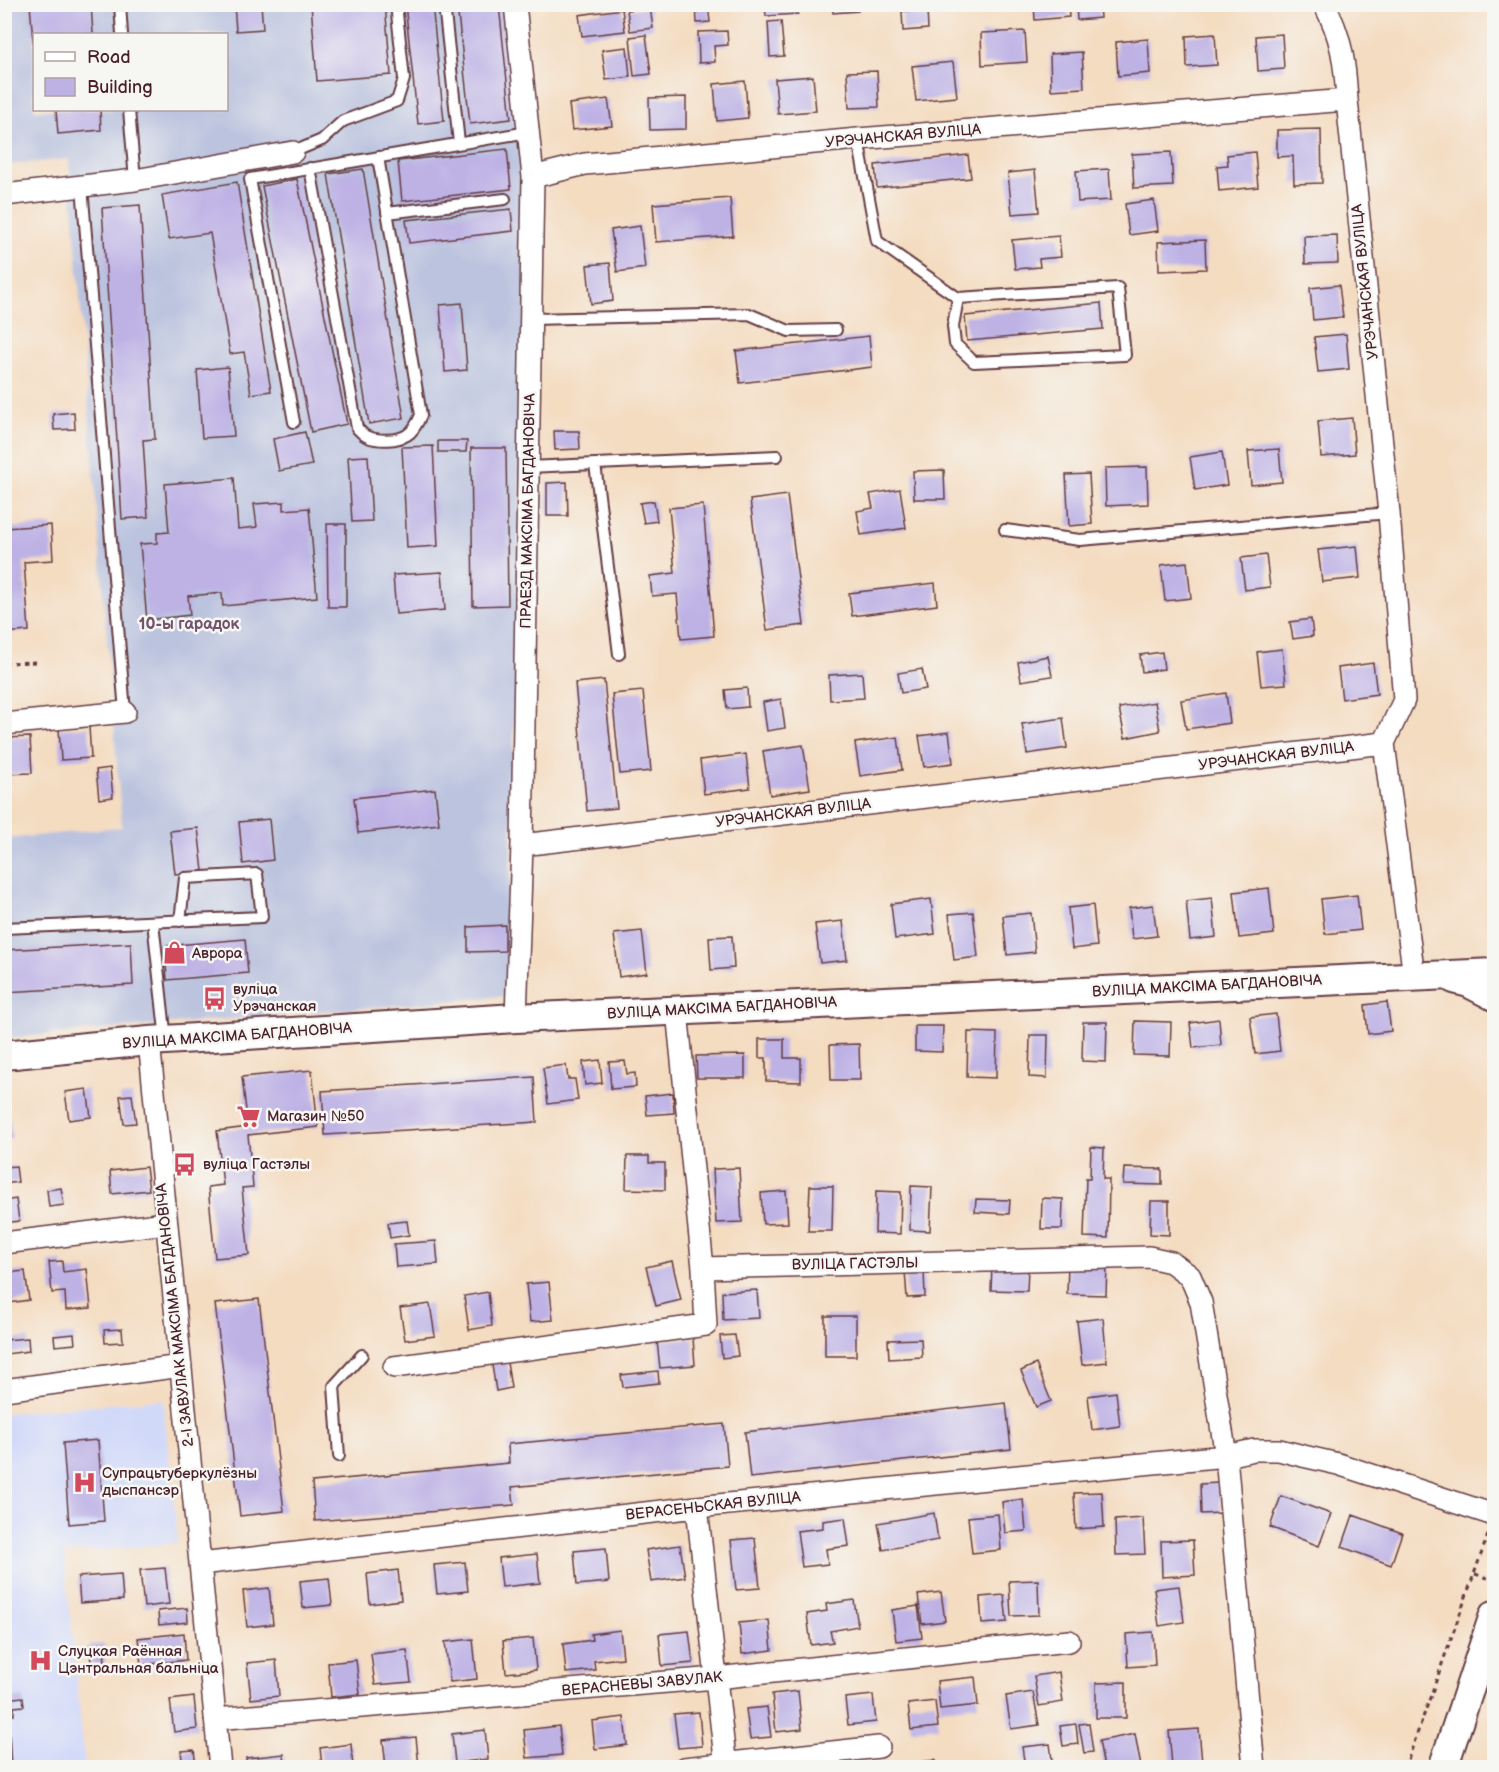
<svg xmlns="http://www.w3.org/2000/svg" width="1499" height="1772" font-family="'Balsamiq Sans',sans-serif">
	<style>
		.built { fill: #d1d9f9 }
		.industrial { fill: #bbc3de; fill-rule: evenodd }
		.building { fill: #beb2e5 }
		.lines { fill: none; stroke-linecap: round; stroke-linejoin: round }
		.lane-casing { stroke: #643b42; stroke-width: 14 }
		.street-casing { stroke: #643b42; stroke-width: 24 }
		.secondary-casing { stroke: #643b42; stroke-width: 32 }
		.path { stroke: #643b42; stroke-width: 3; stroke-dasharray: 4.5 4.5; stroke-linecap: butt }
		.lane { stroke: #fff; stroke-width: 10 }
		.street { stroke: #fff; stroke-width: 21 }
		.secondary { stroke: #fff; stroke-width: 28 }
		.labels { text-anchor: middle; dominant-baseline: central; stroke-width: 5; stroke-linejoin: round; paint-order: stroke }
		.street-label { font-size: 15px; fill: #4a1f2b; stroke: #f6f6f2 }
		.poi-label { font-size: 15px; fill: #4a1f2b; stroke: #f6f6f2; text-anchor: start }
		.neighbourhood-label { font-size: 16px; font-weight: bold; fill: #73526c; stroke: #f6f6f2 }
	</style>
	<rect width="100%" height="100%" fill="#f6f6f2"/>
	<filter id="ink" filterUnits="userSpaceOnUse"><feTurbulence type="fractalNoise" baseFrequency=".0167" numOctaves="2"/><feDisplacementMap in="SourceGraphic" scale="12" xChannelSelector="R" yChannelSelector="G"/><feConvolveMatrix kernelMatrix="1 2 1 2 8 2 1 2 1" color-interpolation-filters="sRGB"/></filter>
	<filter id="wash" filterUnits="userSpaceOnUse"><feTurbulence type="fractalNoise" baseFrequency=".008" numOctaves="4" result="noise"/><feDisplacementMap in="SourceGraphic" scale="24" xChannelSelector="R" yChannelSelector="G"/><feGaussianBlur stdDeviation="1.35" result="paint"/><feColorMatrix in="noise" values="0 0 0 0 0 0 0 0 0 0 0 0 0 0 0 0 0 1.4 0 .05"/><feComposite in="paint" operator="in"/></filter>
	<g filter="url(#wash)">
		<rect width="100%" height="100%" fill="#f4dcc1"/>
		<path class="built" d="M163,1399L178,1543L64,1553L85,1767L5,1768V1413Z"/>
		<path class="industrial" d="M5,5H510L528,196L507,996L5,1038V839L122,827L69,159L5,165ZM34,34H226V110H34Z"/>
		<g id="blocks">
			<path class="building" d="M30,4H91L93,34H34V41H33Z
				M234,4H261L263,29L236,31Z
				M311,4H385L391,75L317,81Z
				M405,4H432L444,121L418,124Z
				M696,4H708L710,22L697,23Z
				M765,4H797L798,14L766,16Z
				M832,4H857L858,11L833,13Z
				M1034,4H1068L1069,17L1035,20Z
				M1076,4H1099L1100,18L1077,20Z
				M457,5H499L511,119L470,124Z
				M650,7L653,28L630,31L627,10Z
				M622,9L625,31L582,36L579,15Z
				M927,10L928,29L903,31L902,11Z
				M781,21L784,56L770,57L768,22Z
				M727,31L728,45L714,46L715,62L699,63L698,32Z
				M1025,31L1027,62L982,65L981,33Z
				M1215,34L1217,65L1187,67L1186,36Z
				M1282,34L1284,69L1258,71L1256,36Z
				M646,35L651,74L634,76L630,37Z
				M1148,39L1150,73L1118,76L1116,42Z
				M627,47L630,77L606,80L602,50Z
				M1082,52L1084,88L1051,90L1050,54Z
				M953,62L957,97L916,101L912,66Z
				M877,71L879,107L849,108L847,72Z
				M813,76L816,111L778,114L775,79Z
				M745,81L748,118L717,121L714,84Z
				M686,97V129L650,130L649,98Z
				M608,99L612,126L572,130L569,104Z
				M56,110H100L101,130L58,134Z
				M1321,129L1322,183L1294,184L1293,156L1277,157V130Z
				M507,149L511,189L402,201L398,161Z
				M1171,152L1173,186L1134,188L1132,154Z
				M1255,152L1258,187L1219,191L1217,166L1228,165L1227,155Z
				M968,155L971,178L877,188L875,165Z
				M363,169L404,418L369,424L328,174Z
				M1109,169L1111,200L1078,202L1076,171Z
				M1035,170L1039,212L1012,214L1008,173Z
				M297,179L347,424L311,432L262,186Z
				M237,182L271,391L251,394L244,352L230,354L210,233L169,239L162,195Z
				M730,198L733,236L656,242L653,204Z
				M1154,200L1158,231L1129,235L1125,204Z
				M140,205L155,439L143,440L148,517L122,519L102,208Z
				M511,209L513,231L409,243L406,220Z
				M640,226L645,268L617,272L611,230Z
				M1337,235L1338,263L1305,264L1304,236Z
				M1059,236L1061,257L1039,259L1040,267L1015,269L1012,240Z
				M1205,240L1206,269L1159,271L1158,242Z
				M610,263L613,301L591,304L587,265Z
				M1339,285L1343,317L1313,320L1310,288Z
				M462,303L467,370L445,372L440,305Z
				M1101,303L1103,329L967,341L965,316Z
				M1346,334L1349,369L1318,372L1314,337Z
				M869,336L872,367L740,383L736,351Z
				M228,367L234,436L202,438L197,370Z
				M74,412L75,429L54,430L53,414Z
				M1352,418L1355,454L1321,457L1318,421Z
				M554,431H579L580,449L555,450Z
				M305,432L312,465L279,471L273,439Z
				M438,441H467L466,452H438Z
				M433,446L438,546L407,548L402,447Z
				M471,448H506L508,605L473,606Z
				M1279,449L1282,482L1251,485L1248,451Z
				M1222,452L1227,485L1195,490L1190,457Z
				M368,456L372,521L352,522L348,457Z
				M1147,467L1148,504L1106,506L1105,468Z
				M944,470L945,499H914L913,471Z
				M1089,474L1092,524L1069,526L1066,475Z
				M234,478L238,529L257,527L254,504L284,502V510L309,508L317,597L223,606L222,593L188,596L190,615L147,620L140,544L157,543V533L169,532L165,484Z
				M567,482L568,516H547V483Z
				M900,489L906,528L861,535L857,511L873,508L870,494Z
				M787,495L804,625L767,630L750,500Z
				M654,501L657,521L644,523L640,503Z
				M703,505L714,636L681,639L677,594L652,596L650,576L675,573L669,508Z
				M327,524H346V607H328Z
				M51,525L53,560L24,562L29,631L4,633V528Z
				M1357,546L1360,578L1322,582L1318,550Z
				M1266,555L1270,587L1245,590L1241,558Z
				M1187,562L1191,598L1165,601L1161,565Z
				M442,572L445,610L396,614L393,575Z
				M935,583L937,605L852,616L849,593Z
				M1311,619L1313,636L1293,639L1290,622Z
				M1282,649L1286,684L1261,686L1257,652Z
				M1162,652L1164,669L1142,672L1140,655Z
				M1048,656L1052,676L1021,681L1018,662Z
				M1373,663L1377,694L1342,699L1338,668Z
				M922,669L926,689L901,693L898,673Z
				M862,673L864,698L830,700L829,675Z
				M604,680L617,808L587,811L575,683Z
				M747,688L748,707L727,709L725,690Z
				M643,691L651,771L620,774L612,694Z
				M1226,693L1230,723L1186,729L1181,700Z
				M781,699L785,728L767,731L763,702Z
				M1155,702L1160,731L1125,738L1119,708Z
				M1063,718L1067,748L1027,754L1022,724Z
				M89,727L91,758L61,760L59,729Z
				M949,732L953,763L924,767L919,736Z
				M30,737L32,773L4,774V738Z
				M898,737L902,770L860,776L855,743Z
				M803,745L810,789L770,795L763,751Z
				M746,754L750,788L704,794L700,760Z
				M110,768L113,797L99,799L96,770Z
				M435,789L439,824L358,833L354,798Z
				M269,819L273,860L243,864L239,822Z
				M198,828L203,871L175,874L170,831Z
				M1269,888L1274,934L1239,938L1234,892Z
				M1357,895L1361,930L1325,934L1321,899Z
				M1212,898L1216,937L1190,940L1186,901Z
				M931,899L935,934L895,939L891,904Z
				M1093,905L1097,946L1072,949L1068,908Z
				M1153,905L1157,936L1132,939L1129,908Z
				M973,912L978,957L954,960L949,914Z
				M1031,913L1035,952L1007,955L1003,916Z
				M843,921L847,960L820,963L815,924Z
				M505,925V951L468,952V927Z
				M642,931L647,973L619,977L614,934Z
				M732,936L734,968L711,970L709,937Z
				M245,939L248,973L167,980L165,946Z
				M131,943L133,985L4,992V950Z
				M1387,1002L1391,1031L1368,1034L1365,1005Z
				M1276,1014L1280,1051L1255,1054L1250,1017Z
				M1219,1019L1221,1045L1193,1048L1190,1023Z
				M1135,1021L1171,1022L1170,1056L1134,1055Z
				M1083,1022H1107L1106,1062L1082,1061Z
				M915,1026H943L942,1052L915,1051Z
				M968,1032L997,1033L996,1078L967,1077Z
				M1030,1035H1048L1047,1078L1029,1077Z
				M759,1039H784V1058H801V1082L766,1081V1058H759Z
				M859,1044L860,1080H831L830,1045Z
				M745,1055V1078H697L696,1056Z
				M600,1060L602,1083L585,1085L583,1062Z
				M625,1061L627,1074L635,1073L636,1087L611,1089L609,1062Z
				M566,1065L568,1079H575L578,1100L548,1104L543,1068Z
				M312,1070L318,1127L248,1135L253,1187L242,1188L249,1255L215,1258L208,1187L223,1185L217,1131L248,1127L242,1077Z
				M534,1077L537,1122L325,1135L322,1091Z
				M87,1089L91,1117L69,1120L65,1092Z
				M673,1093L674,1113L647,1115L645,1096Z
				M132,1095L136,1123L124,1124L120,1096Z
				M4,1100H7L12,1138L4,1139Z
				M1091,1147L1104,1148L1103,1179H1109L1108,1238L1084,1237L1086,1178H1090Z
				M627,1156H649V1163H665V1190L626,1189Z
				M16,1166L18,1182L4,1184V1167Z
				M146,1167L149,1190L112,1194L110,1171Z
				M739,1168L742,1222L716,1223L713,1169Z
				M1124,1168L1162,1169V1185L1123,1184Z
				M810,1186H833L832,1231H808Z
				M911,1186L932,1187L930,1231L910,1230Z
				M61,1188L64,1205L49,1207L47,1190Z
				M786,1191L788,1223L763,1224L761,1193Z
				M876,1191L901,1192L900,1234L875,1233Z
				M1042,1198L1063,1199L1062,1229H1041Z
				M16,1199L19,1221L4,1223V1201Z
				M976,1199L1010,1200L1009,1214L975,1212Z
				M1151,1201H1169V1235L1150,1234Z
				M407,1221L409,1235L390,1238L388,1223Z
				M436,1241L438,1264L396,1267L394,1244Z
				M62,1261L63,1272L87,1269L91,1308L66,1310L65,1292L52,1293L49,1262Z
				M672,1261L681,1300L656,1306L646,1267Z
				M1068,1264L1107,1266L1106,1295L1067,1294Z
				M992,1266L1028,1267L1027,1291L991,1290Z
				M924,1270L925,1297L907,1298L905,1271Z
				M25,1271L29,1300L9,1303L6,1273Z
				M549,1282L553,1320L530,1322L526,1284Z
				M757,1290L759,1318L723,1320L722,1292Z
				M488,1292L492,1326L469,1330L464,1296Z
				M259,1299L284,1511L240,1516L215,1304Z
				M430,1304L435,1336L405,1340L400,1308Z
				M825,1316H856V1356H825Z
				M1103,1318L1107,1362L1082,1365L1077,1321Z
				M122,1329L123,1342L105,1343L104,1330Z
				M74,1334L75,1344L55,1346L54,1336Z
				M735,1335L738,1356L722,1358L720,1336Z
				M28,1338L29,1351L6,1354L5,1340Z
				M693,1338L695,1365L660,1368L657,1341Z
				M921,1339L922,1357L889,1359L888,1340Z
				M506,1356L511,1388L496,1391L491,1358Z
				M1036,1364L1051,1401L1036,1407L1021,1371Z
				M658,1371L659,1383L623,1387L621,1375Z
				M1116,1392L1120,1426L1092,1430L1088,1396Z
				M1006,1403L1011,1449L750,1478L745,1432Z
				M724,1424L728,1466L512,1487L514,1505L315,1521L312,1482L509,1463L508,1444Z
				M98,1440L104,1521L69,1524L63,1443Z
				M1219,1483L1221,1513L1201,1514L1200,1484Z
				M1102,1492L1104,1527L1076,1529L1074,1493Z
				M1281,1496L1331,1514L1319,1546L1270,1527Z
				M1023,1499L1026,1531L1005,1533L1002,1502Z
				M934,1513L938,1540L883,1550L878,1523Z
				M998,1514L1001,1550L972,1553L968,1517Z
				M1353,1515L1402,1533L1391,1565L1342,1547Z
				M845,1518L849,1546L826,1549L828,1564L802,1567L797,1531L823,1528V1521Z
				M1143,1518L1145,1554L1116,1555L1115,1520Z
				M755,1538L760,1588L736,1590L731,1540Z
				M1193,1540L1195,1575L1162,1577L1161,1541Z
				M680,1545L685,1577L651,1582L646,1550Z
				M606,1548L609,1582L577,1585L574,1551Z
				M537,1554L540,1583L502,1587L499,1558Z
				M465,1562L468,1591L437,1594L434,1565Z
				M165,1568L169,1604L144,1607L140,1570Z
				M398,1570L401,1600L370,1604L367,1574Z
				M121,1574L123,1600L80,1603L78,1577Z
				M329,1578L332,1605L303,1608L300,1581Z
				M1038,1580L1039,1615L1011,1616L1009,1581Z
				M1179,1586L1184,1622L1159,1626L1154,1589Z
				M269,1588L273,1624L247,1627L243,1591Z
				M941,1592L945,1621L922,1624L918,1595Z
				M1004,1595L1007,1622L982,1624L980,1597Z
				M854,1600L858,1626L830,1631L833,1642L811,1645L807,1614L827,1611L826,1604Z
				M918,1606L922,1638L896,1641L892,1610Z
				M187,1608L188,1622L159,1625L158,1611Z
				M769,1620L772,1650L742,1654L739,1623Z
				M620,1630L623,1658L594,1661L595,1670L566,1673L563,1644L592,1640L591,1634Z
				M689,1631L693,1663L662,1666L659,1634Z
				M1153,1632L1155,1665L1128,1667L1126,1634Z
				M184,1633L186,1660L141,1665L138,1638Z
				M533,1638L536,1670L506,1673L503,1641Z
				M473,1639L477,1679L450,1682L445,1642Z
				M104,1644L105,1664L91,1665L90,1645Z
				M407,1650L411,1682L375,1685L371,1654Z
				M276,1660L279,1696L251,1699L247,1663Z
				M356,1660L360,1694L331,1697L328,1663Z
				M1059,1672L1063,1702L1039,1706L1034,1676Z
				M975,1677L978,1705L940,1709L937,1681Z
				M1126,1682V1718H1096V1683Z
				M798,1691L802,1729L776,1732L772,1694Z
				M1033,1692L1039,1725L1011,1729L1006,1696Z
				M873,1695L876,1722L848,1725L845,1698Z
				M23,1697L24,1706L14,1707V1715H8L11,1767H4V1699Z
				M194,1697L197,1729L174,1732L170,1700Z
				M935,1701L938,1727L911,1730L908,1704Z
				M767,1707L771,1737L750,1739L746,1709Z
				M699,1712L702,1746L678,1748L674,1714Z
				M624,1717L627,1745L595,1749L592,1721Z
				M1089,1723L1093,1752L1084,1753L1079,1724Z
				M1076,1724L1078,1744L1063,1746L1060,1726Z
				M559,1726L562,1755L527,1758L524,1730Z
				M1199,1729L1202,1763L1172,1766L1169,1731Z
				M485,1730L488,1759L455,1763L452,1734Z
				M1135,1734L1141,1767H1104L1099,1741Z
				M416,1737L419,1767H386L383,1740Z
				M351,1744L353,1767H322L320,1748Z
				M1050,1744L1053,1767H1025L1022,1747Z
				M194,1750L196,1767H183L181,1751Z
				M284,1754L285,1767H247L246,1758Z
				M935,1760L936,1767H902L901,1764Z
				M1003,1762L1004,1767H972V1765Z"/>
		</g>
	</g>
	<g filter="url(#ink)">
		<use href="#blocks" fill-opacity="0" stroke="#643b42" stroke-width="1.5"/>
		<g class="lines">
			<defs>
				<path id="lane" d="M120,4L122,34
					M444,4L459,143
					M129,110L135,180
					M858,139L877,241L958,298L1118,288L1125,355L974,362L955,344L953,326L958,298
					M293,152L322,140L343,121L397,101L404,79L396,4
					M310,168L357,428C360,431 364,436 368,437C378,441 397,441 407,435C414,431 418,422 421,415L378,157
					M82,186L125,712
					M387,213L505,199
					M531,319L749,314L789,331L836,330
					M294,422L250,179L528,132
					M595,464L619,654
					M528,467L777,456
					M1005,530L1080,540L1389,513
					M153,922L166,1040
					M4,928L262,917L257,874L185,878L180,921
					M339,1456L334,1386L362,1355"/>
				<path id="street" d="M515,4L533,177L522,845L516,1018
					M1324,4C1342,37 1345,64 1347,100L1389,513L1404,700L1384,743
					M533,177L585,164L858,139L1347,100
					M4,195L135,180L293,152
					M4,724L125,712
					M1384,743L1414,977
					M522,845L1384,743
					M149,1041L220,1768
					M4,1243L166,1223
					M703,1268L1149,1257L1171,1262L1190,1276L1201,1302L1226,1456L1254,1768
					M394,1367L706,1325L703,1268L677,1011
					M4,1390L181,1366
					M697,1507L726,1768
					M200,1564L697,1507L1226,1456L1254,1450H1279L1303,1456L1338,1464L1494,1515
					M215,1719L716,1678L1069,1641
					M684,1768L879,1747"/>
				<path id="secondary" d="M1454,979L1469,983L1494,996
					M4,1055L149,1041L516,1018L1494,973
					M1443,1768L1494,1615"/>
			</defs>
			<use href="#lane" class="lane-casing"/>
			<use href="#street" class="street-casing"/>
			<use href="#secondary" class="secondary-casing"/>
			<path class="path" d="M4,663L35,662
				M1475,1574L1494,1580
				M1405,1768L1489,1532"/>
			<use href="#lane" class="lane"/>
			<use href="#street" class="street"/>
			<use href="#secondary" class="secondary"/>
		</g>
	</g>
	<defs>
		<symbol id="shop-bare" viewBox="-9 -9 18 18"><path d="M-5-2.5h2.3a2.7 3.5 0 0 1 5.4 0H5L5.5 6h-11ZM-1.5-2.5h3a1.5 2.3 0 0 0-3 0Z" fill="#d1495b" stroke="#f6f6f2" stroke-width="2.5" paint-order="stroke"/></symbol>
		<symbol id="bus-bare" viewBox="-9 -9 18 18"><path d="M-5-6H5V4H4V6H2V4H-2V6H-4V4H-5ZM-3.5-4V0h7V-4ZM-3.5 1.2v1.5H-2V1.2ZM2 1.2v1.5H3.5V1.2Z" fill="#d1495b" stroke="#f6f6f2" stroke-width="2.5" paint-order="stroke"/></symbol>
		<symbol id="supermarket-bare" viewBox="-9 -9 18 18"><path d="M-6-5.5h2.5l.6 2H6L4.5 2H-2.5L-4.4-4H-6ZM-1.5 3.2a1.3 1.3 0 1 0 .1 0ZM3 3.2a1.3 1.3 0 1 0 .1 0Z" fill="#d1495b" stroke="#f6f6f2" stroke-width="2.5" paint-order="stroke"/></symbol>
		<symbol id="hospital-bare" viewBox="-9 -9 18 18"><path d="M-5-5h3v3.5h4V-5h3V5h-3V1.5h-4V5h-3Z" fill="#d1495b" stroke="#f6f6f2" stroke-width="2.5" paint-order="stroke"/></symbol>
	</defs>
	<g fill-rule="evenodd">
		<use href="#shop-bare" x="158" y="936" width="33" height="33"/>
		<use href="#bus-bare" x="198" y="982" width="33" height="33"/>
		<use href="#supermarket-bare" x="232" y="1100" width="33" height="33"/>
		<use href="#bus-bare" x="168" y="1148" width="33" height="33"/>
		<use href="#hospital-bare" x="68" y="1466" width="33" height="33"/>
		<use href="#hospital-bare" x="24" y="1644" width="33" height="33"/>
	</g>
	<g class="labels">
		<g class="street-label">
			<text transform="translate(903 136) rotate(-5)">УРЭЧАНСКАЯ ВУЛІЦА</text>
			<text transform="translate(1365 282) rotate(-96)">УРЭЧАНСКАЯ ВУЛІЦА</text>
			<text transform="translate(528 511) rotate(-89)">ПРАЕЗД МАКСІМА БАГДАНОВІЧА</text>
			<text transform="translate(1276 756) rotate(-7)">УРЭЧАНСКАЯ ВУЛІЦА</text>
			<text transform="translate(793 813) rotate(-7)">УРЭЧАНСКАЯ ВУЛІЦА</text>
			<text transform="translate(1207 986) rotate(-3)">ВУЛІЦА МАКСІМА БАГДАНОВІЧА</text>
			<text transform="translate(722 1008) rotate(-3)">ВУЛІЦА МАКСІМА БАГДАНОВІЧА</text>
			<text transform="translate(237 1036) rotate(-4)">ВУЛІЦА МАКСІМА БАГДАНОВІЧА</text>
			<text transform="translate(855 1264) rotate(-1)">ВУЛІЦА ГАСТЭЛЫ</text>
			<text transform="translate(175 1315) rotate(-96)">2-І ЗАВУЛАК МАКСІМА БАГДАНОВІЧА</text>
			<text transform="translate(713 1506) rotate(-6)">ВЕРАСЕНЬСКАЯ ВУЛІЦА</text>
			<text transform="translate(642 1684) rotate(-5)">ВЕРАСНЕВЫ ЗАВУЛАК</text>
		</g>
		<g class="poi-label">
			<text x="192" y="953">Аврора</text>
			<text x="233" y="989">вуліца<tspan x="233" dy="17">Урэчанская</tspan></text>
			<text x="267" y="1116">Магазин №50</text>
			<text x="203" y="1164">вуліца Гастэлы</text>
			<text x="102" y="1473">Супрацьтуберкулёзны<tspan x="102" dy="17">дыспансэр</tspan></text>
			<text x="58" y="1651">Слуцкая Раённая<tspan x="58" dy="17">Цэнтральная бальніца</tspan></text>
		</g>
		<g class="neighbourhood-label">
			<text x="189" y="624">10-ы гарадок</text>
		</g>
	</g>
	<rect width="1499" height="1772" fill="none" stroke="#f6f6f2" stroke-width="24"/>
	<rect x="33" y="33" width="195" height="78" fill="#f6f6f2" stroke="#b1a0a2" stroke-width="1.5"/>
	<rect x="45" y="52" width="30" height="9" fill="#ffffff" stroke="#b1a0a2" stroke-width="1.5"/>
	<text x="87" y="63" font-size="18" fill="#4a1f2b">Road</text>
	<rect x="45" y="78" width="30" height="18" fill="#beb2e5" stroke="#b1a0a2" stroke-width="1.5"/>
	<text x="87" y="93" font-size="18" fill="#4a1f2b">Building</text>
</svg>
